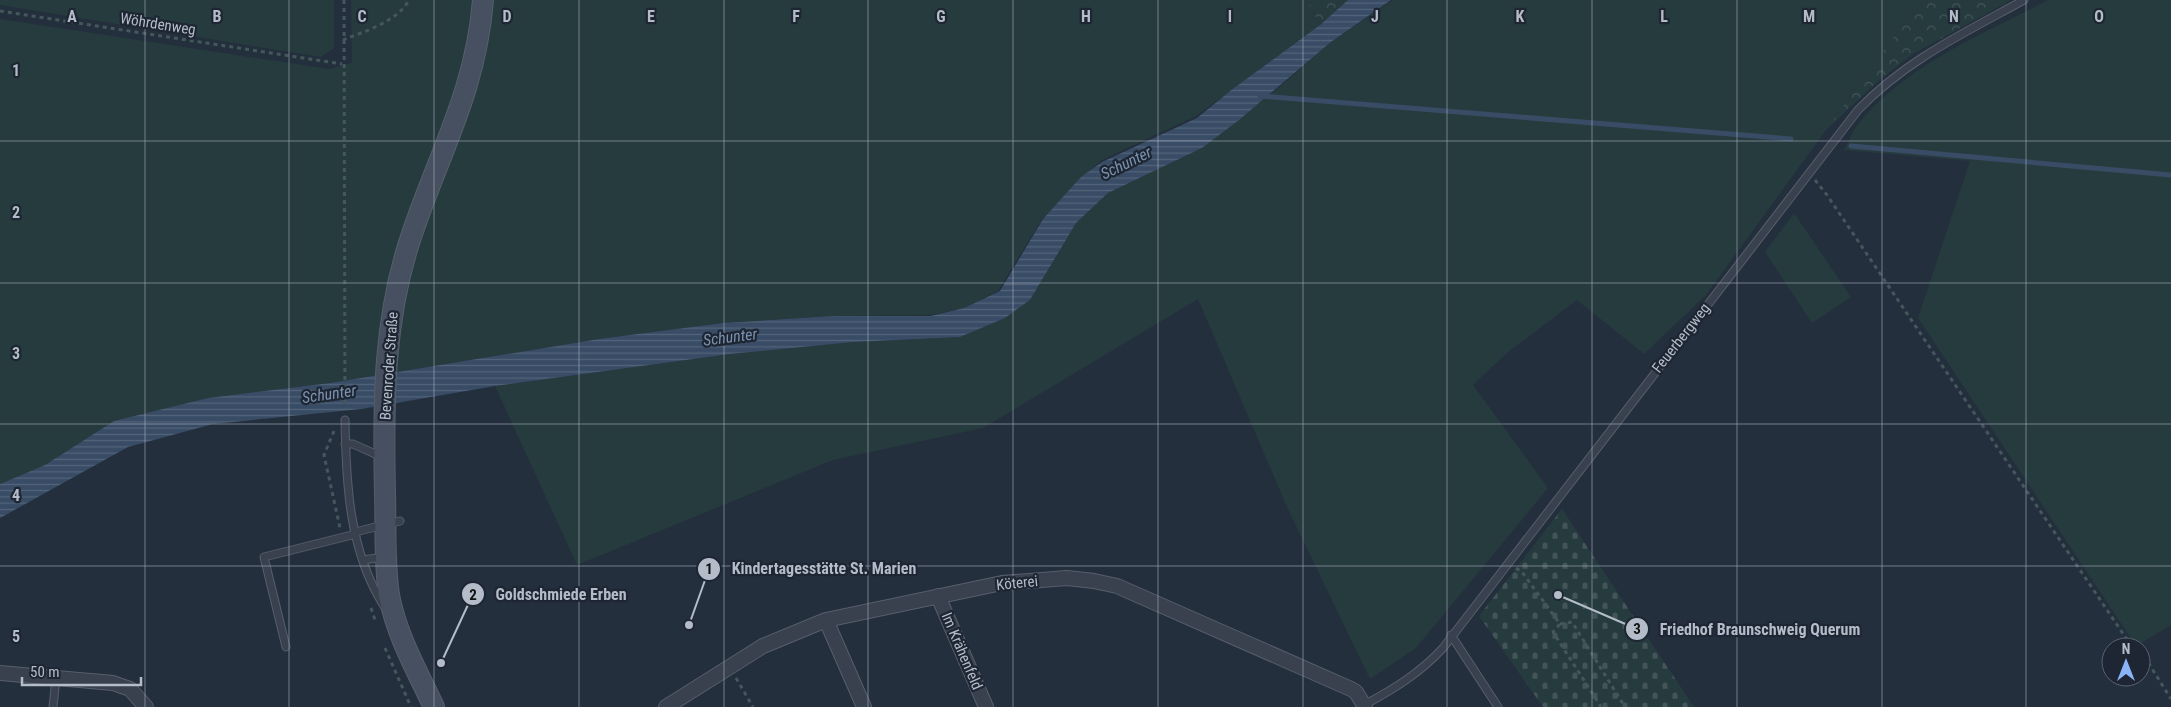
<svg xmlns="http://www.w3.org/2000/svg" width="2171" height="707" font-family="'Roboto Condensed',sans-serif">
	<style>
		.green { fill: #263b3e }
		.forest { fill: url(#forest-crowns) }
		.cemetery { fill: url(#cemetery-stones) }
		.water { fill: url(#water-rules) }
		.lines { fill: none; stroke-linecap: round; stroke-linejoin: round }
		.stream { stroke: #394c66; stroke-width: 5 }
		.service-casing { stroke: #565f6b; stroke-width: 9 }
		.minor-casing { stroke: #565f6b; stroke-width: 16 }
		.secondary-casing { stroke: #565f6b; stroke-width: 22 }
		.path { stroke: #44585b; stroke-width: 3; stroke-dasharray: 4 4; stroke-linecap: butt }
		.service { stroke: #38414d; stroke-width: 7 }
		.minor { stroke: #38414d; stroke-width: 14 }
		.secondary { stroke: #465060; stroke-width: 20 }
		.grid { fill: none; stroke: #b3bcc8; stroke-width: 1; stroke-opacity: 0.55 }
		.labels { text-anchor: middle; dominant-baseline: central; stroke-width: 4.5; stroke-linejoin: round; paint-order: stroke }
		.street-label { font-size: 15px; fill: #b3bcc8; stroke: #1d2632 }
		.water-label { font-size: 16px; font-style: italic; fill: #7c92b0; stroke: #1d2632 }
		.grid-label { font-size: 16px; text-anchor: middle; font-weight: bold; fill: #b3bcc8; stroke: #1d2632; stroke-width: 4.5; stroke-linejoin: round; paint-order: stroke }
		.leader { fill: none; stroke: #b3bcc8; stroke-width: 2 }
		.callout-dot { fill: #b3bcc8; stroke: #1d2632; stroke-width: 2 }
		.mark-label { font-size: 15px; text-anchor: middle; font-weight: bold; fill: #111 }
		.callout-label { font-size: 16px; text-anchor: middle; font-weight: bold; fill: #b3bcc8; stroke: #1d2632; stroke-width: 4.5; stroke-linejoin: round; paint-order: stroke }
	</style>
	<defs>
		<pattern id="forest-crowns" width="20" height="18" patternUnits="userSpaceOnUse" patternTransform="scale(1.25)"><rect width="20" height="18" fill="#263b3e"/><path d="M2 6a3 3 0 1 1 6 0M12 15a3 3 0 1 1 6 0" fill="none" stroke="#435558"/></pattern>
		<pattern id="cemetery-stones" width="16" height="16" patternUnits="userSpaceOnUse" patternTransform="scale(1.25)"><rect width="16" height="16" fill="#263b3e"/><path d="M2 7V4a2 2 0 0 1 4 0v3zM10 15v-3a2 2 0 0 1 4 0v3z" fill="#435558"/></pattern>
		<pattern id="water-rules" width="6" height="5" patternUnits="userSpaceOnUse" patternTransform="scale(1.25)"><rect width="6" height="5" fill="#394c66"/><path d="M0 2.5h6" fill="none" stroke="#53647a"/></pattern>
	</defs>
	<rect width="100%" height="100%" fill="#242f3d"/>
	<path class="green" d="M0,0H334V48L321,57L0,5Z
		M351,0H1313L1309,5L1320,25L1196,116L1100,161L1042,219L998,291L964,308L931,315L833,316L723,323L599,339L330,383L208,398L114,421L45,465L0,484V19L329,69L352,63Z
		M1393,0H1927L1901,27L1706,295L1644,354L1577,300L1507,353L1473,385L1548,488L1416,648L1370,679L1287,507L1198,299L983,428L833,460L577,565L495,386L730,354L853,342L960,337L1005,318L1030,300L1076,223L1108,193L1202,148L1281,86L1330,43Z
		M2048,0H2171V625L2136,646L1918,318L1970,161L1844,150C1848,143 1851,134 1856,127C1901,67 1983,34 2048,0Z
		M1794,213L1851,297L1812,323L1765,252Z"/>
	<path class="forest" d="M1313,0H1348L1320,25L1309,5Z
		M1927,0H2011L1913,54L1878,81L1825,131L1901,27Z"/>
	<path class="cemetery" d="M1562,509L1694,707H1543L1479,616Z"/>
	<path class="water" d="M1348,0H1391L1331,42L1239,120L1202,148L1108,193L1076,223L1030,300L1005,318L960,337L853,342L730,354L495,386L361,409L213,424L128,447L0,518V484L45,465L114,421L208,398L330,383L599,339L723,323L833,316H931L964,308L1000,291L1043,219L1081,177L1102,162L1197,118L1230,91L1320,25Z"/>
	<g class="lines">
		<path class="stream" d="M1260,96L1791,139
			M1851,146L2171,175"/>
		<defs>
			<path id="service" d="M345,420C346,483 349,551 384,606
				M345,444H353L382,457
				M355,532L400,521
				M363,560L384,557
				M1451,635L1498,707
				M286,647L264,557L356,534
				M1364,705C1394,689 1420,673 1443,648L1858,110C1906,60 1964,33 2024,0
				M53,707L56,678"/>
			<path id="minor" d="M938,596L986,707
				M826,620L864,707
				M0,673L113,683L130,689L146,707
				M666,707L763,646L826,620L1002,583L1067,578L1094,581L1117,586L1351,689L1356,692L1365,707"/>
			<path id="secondary" d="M434,707C417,671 396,634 389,595C384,561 386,526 385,493C383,403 383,316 413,231C441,149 476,89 483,0"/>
		</defs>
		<use href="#service" class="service-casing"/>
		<use href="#minor" class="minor-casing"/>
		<use href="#secondary" class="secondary-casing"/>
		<path class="path" d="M344,0L345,409
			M0,11L342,64
			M343,40C365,31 397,22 409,0
			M1815,180L1827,195L2132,647
			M334,431L324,455L340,528
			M1516,568L1522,572L1560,624L1553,632L1601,707
			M371,608L376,623
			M1560,624L1572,622L1625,707
			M385,648L411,707
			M2144,656L2171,699
			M736,678L753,707"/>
		<use href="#service" class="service"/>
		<use href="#minor" class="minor"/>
		<use href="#secondary" class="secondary"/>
	</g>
	<path class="grid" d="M145,0V707M289,0V707M434,0V707M579,0V707M724,0V707M868,0V707M1013,0V707M1158,0V707M1303,0V707M1447,0V707M1592,0V707M1737,0V707M1882,0V707M2026,0V707M0,141H2171M0,283H2171M0,424H2171M0,566H2171"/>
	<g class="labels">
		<g class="street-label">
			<text transform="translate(158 24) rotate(9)">Wöhrdenweg</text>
			<text transform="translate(1681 338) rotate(-52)">Feuerbergweg</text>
			<text transform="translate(389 366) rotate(-86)">Bevenroder Straße</text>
			<text transform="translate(1017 583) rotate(-6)">Köterei</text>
			<text transform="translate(962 651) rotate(67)">Im Krähenfeld</text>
		</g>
		<g class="water-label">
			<text transform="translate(1126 163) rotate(-26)">Schunter</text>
			<text transform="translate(730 337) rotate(-7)">Schunter</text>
			<text transform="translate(329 394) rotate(-8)">Schunter</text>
		</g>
	</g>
	<g class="grid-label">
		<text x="72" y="22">A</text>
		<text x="217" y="22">B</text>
		<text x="362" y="22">C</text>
		<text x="507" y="22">D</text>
		<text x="651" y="22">E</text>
		<text x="796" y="22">F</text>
		<text x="941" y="22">G</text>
		<text x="1086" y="22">H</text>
		<text x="1230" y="22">I</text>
		<text x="1375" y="22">J</text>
		<text x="1520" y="22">K</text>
		<text x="1664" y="22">L</text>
		<text x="1809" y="22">M</text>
		<text x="1954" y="22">N</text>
		<text x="2099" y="22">O</text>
		<text x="16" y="76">1</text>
		<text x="16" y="218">2</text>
		<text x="16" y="359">3</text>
		<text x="16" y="501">4</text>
		<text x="16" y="642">5</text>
	</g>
	<path class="leader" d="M689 625L709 569M441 663L473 594M1558 595L1637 629"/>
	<g class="callout-dot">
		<circle cx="689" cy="625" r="5"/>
		<circle cx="441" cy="663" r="5"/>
		<circle cx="1558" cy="595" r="5"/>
		<circle cx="709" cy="569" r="12"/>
		<circle cx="473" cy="594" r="12"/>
		<circle cx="1637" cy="629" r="12"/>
	</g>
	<g class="mark-label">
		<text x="709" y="574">1</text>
		<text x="473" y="600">2</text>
		<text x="1637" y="634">3</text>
	</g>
	<g class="callout-label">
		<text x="824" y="574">Kindertagesstätte St. Marien</text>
		<text x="561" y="600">Goldschmiede Erben</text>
		<text x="1760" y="635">Friedhof Braunschweig Querum</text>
	</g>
	<g transform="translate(2126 662)"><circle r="24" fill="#1d2632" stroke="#59626e"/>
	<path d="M0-4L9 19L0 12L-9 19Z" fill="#8ab4f7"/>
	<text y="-8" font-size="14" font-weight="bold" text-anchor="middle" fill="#b3bcc8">N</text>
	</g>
	<path d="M22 677v8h119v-8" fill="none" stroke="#b3bcc8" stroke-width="2.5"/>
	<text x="30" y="677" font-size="15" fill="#b3bcc8" stroke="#1d2632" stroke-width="4" paint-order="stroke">50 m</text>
</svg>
